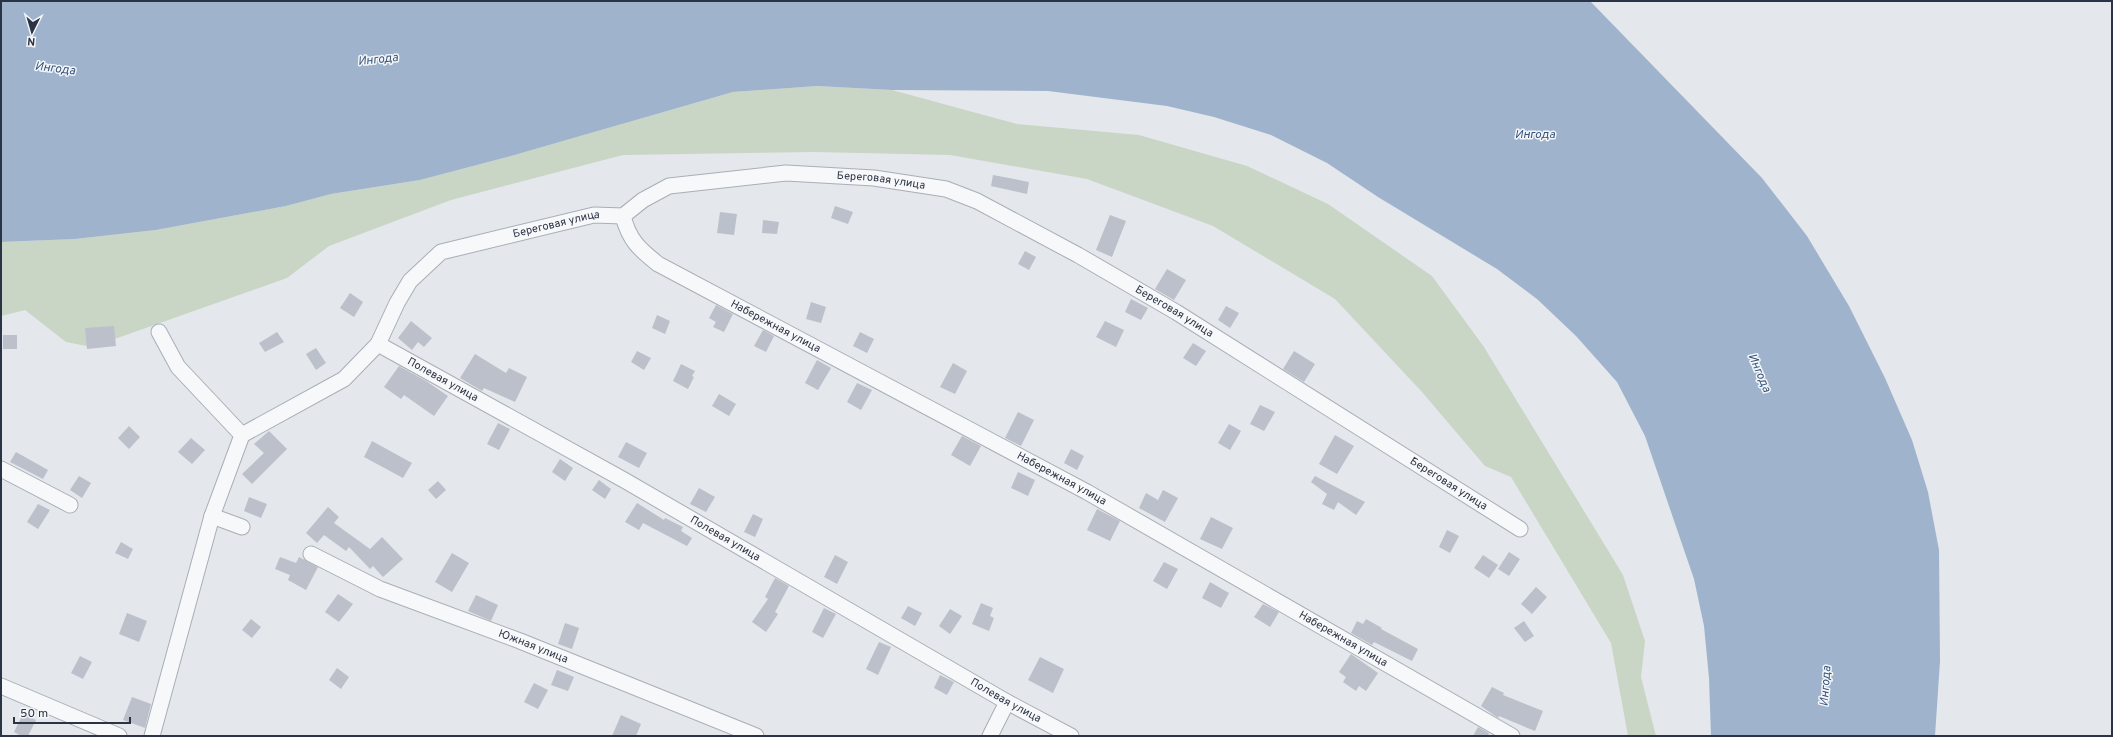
<svg xmlns="http://www.w3.org/2000/svg" width="2113" height="737" font-family="Overpass,sans-serif">
	<style>
		.green { fill: #c9d6c5 }
		.water { fill: #9fb4cc }
		.building { fill: #bbc0ca }
		.lines { fill: none; stroke-linecap: round; stroke-linejoin: round }
		.street-casing { stroke: #a9aeb7; stroke-width: 17 }
		.street { stroke: #f7f8fa; stroke-width: 15 }
		.labels { text-anchor: middle; dominant-baseline: central; stroke-width: 3; stroke-linejoin: round; paint-order: stroke }
		.street-label { font-size: 11px; fill: #2b3445; stroke: #f4f6f9 }
		.water-label { font-size: 12px; font-style: italic; fill: #34527a; stroke: #f4f6f9 }
	</style>
	<rect width="100%" height="100%" fill="#e4e7ec"/>
	<path class="green" d="M817,86L892,90L1017,124L1139,135L1247,166L1328,204L1432,276L1484,347L1623,575L1645,641L1641,677L1656,736H1628L1611,643L1511,477L1485,466L1422,392L1335,299L1213,226L1087,179L950,155L815,152L623,155L451,200L329,246L287,278L92,347L66,342L25,310L1,316V242L75,239L156,230L286,206L331,194L420,180L511,156L733,92Z"/>
	<path class="water" d="M1,1H1590L1762,178L1807,236L1849,306L1885,378L1912,440L1928,492L1939,550L1940,661L1935,736H1711L1709,678L1704,626L1694,579L1645,436L1617,382L1576,336L1537,299L1497,269L1378,197L1327,163L1271,135L1214,117L1167,106L1048,91L892,90L817,86L733,92L511,156L420,180L331,194L286,206L156,230L75,239L1,242Z"/>
	<path class="building" d="M993,175L1029,182L1027,194L991,186Z
		M835,206L853,212L848,224L831,218Z
		M720,212L737,214L734,235L717,233Z
		M1110,215L1126,221L1112,257L1096,250Z
		M763,220L779,222L777,234L762,233Z
		M1025,251L1036,257L1029,270L1018,264Z
		M1167,269L1186,280L1174,300L1155,289Z
		M350,293L363,302L354,317L340,308Z
		M1131,299L1148,308L1141,320L1125,312Z
		M811,302L826,307L821,323L806,319Z
		M716,305L733,314L724,332L713,327L716,322L709,318Z
		M1226,306L1239,313L1230,328L1218,320Z
		M657,315L670,321L665,334L652,328Z
		M411,321L432,338L424,347L418,342L412,350L398,338Z
		M1105,321L1124,330L1116,347L1096,337Z
		M114,326L116,346L87,349L85,328Z
		M763,330L774,336L766,352L754,346Z
		M277,332L284,342L265,352L259,343Z
		M860,332L874,339L867,353L853,346Z
		M3,335H17V349H3Z
		M1193,343L1206,351L1196,366L1183,358Z
		M316,348L326,363L316,370L306,354Z
		M637,351L651,358L644,370L631,362Z
		M1294,351L1315,364L1304,382L1283,369Z
		M475,354L506,373L509,368L527,377L515,402L484,388L482,391L460,378Z
		M817,360L831,368L818,390L805,383Z
		M953,363L967,371L955,394L940,387Z
		M681,364L695,371L692,376L694,377L688,389L673,381Z
		M399,366L426,381L448,396L434,416L404,395L401,399L384,387Z
		M857,383L872,390L861,410L847,402Z
		M719,394L736,404L729,416L712,406Z
		M1260,405L1275,412L1264,431L1250,424Z
		M1018,412L1034,420L1021,446L1005,438Z
		M498,423L510,429L499,450L487,444Z
		M1229,424L1241,431L1230,450L1218,443Z
		M129,426L140,437L129,449L118,438Z
		M269,431L287,449L252,484L242,474L264,453L254,444Z
		M1335,435L1354,446L1337,474L1319,464Z
		M962,436L981,446L970,466L951,455Z
		M191,438L205,450L192,464L178,452Z
		M372,441L412,463L403,478L364,457Z
		M626,442L647,453L639,468L618,457Z
		M1071,449L1084,456L1077,470L1064,463Z
		M16,452L48,470L43,479L10,462Z
		M560,459L573,468L565,481L552,472Z
		M1018,472L1035,480L1028,496L1011,488Z
		M79,476L91,483L82,498L70,490Z
		M1315,476L1332,485L1365,502L1356,515L1338,502L1334,510L1322,504L1327,494L1311,482Z
		M599,480L611,489L605,499L592,490Z
		M438,481L446,490L436,499L428,490Z
		M699,488L715,497L706,512L690,504Z
		M1163,490L1178,498L1165,522L1139,508L1146,493L1158,500Z
		M249,497L267,504L261,518L244,511Z
		M637,503L664,520L665,518L683,527L681,531L692,538L687,546L643,523L639,530L625,522Z
		M38,504L50,510L38,529L27,522Z
		M328,507L339,517L334,523L370,549L382,537L403,559L383,577L373,566L370,569L349,547L346,551L324,535L317,543L306,533Z
		M1097,509L1120,521L1110,541L1087,530Z
		M753,514L763,519L755,537L744,532Z
		M1211,517L1233,528L1222,549L1200,539Z
		M1447,530L1459,536L1450,553L1439,547Z
		M121,542L133,549L128,559L115,553Z
		M1509,552L1520,559L1509,576L1498,569Z
		M452,553L469,563L452,592L435,582Z
		M835,555L848,562L837,584L824,577Z
		M1483,555L1498,565L1489,578L1474,568Z
		M280,557L296,563L299,557L318,567L306,590L288,580L290,575L275,569Z
		M1164,562L1178,569L1167,589L1153,581Z
		M775,578L789,586L775,612L778,614L766,632L752,622L768,599L765,597Z
		M1210,582L1229,593L1221,608L1202,598Z
		M1536,587L1547,597L1532,614L1521,604Z
		M338,594L353,604L339,622L325,612Z
		M476,595L498,605L491,621L468,611Z
		M981,603L993,608L990,616L994,618L989,631L972,624Z
		M1263,604L1279,612L1270,627L1254,617Z
		M908,606L922,613L915,626L901,618Z
		M824,608L836,614L823,638L812,632Z
		M950,609L962,616L950,634L939,626Z
		M127,613L147,621L139,642L119,634Z
		M251,619L261,627L252,638L242,630Z
		M1366,619L1382,628L1381,629L1418,649L1412,661L1374,642L1372,645L1351,633L1357,621L1363,624Z
		M1524,621L1534,636L1525,642L1514,628Z
		M565,623L579,628L572,649L558,644Z
		M879,642L891,647L878,675L866,669Z
		M1351,654L1378,673L1366,691L1359,686L1356,691L1343,682L1346,677L1339,672Z
		M80,656L92,662L83,679L71,673Z
		M1040,657L1064,669L1053,693L1028,680Z
		M337,668L349,677L341,689L329,680Z
		M557,670L574,677L568,691L551,685Z
		M940,675L954,682L947,695L934,688Z
		M534,683L548,690L538,709L524,702Z
		M1492,687L1504,693L1503,695L1543,711L1535,731L1499,716L1498,718L1481,706Z
		M132,697L151,704L145,728L123,720Z
		M23,714L36,720L28,736H21L14,732Z
		M621,715L641,724L636,736H612Z
		M1478,727L1489,733L1488,736H1473Z"/>
	<g class="lines">
		<defs>
			<g id="street">
				<path id="s1" d="M623,216C629,240 639,249 658,264L1087,492L1512,736"/>
				<path d="M159,332L178,367L242,435"/>
				<path id="s2" d="M378,344L624,480L1007,702L1071,736"/>
				<path id="s3" d="M242,435L344,379L378,344L397,303L410,281L441,252L594,215L623,216L643,200L669,186L786,173L874,178L946,189L977,201L1078,255L1176,312L1520,529"/>
				<path d="M1,469L70,505"/>
				<path d="M212,516L242,527"/>
				<path id="s4" d="M311,554L380,589L520,641L756,736"/>
				<path d="M1,686L119,736"/>
				<path d="M152,736L212,516L242,435"/>
				<path d="M990,736L1007,702"/>
			</g>
		</defs>
		<use href="#street" class="street-casing"/>
		<use href="#street" class="street"/>
	</g>
	<g class="labels">
		<g class="street-label">
			<text stroke="none"><textPath href="#s3" startOffset="733">Береговая улица</textPath></text>
			<text stroke="none"><textPath href="#s3" startOffset="397">Береговая улица</textPath></text>
			<text stroke="none"><textPath href="#s3" startOffset="1058">Береговая улица</textPath></text>
			<text stroke="none"><textPath href="#s1" startOffset="194">Набережная улица</textPath></text>
			<text stroke="none"><textPath href="#s2" startOffset="74">Полевая улица</textPath></text>
			<text stroke="none"><textPath href="#s1" startOffset="518">Набережная улица</textPath></text>
			<text stroke="none"><textPath href="#s3" startOffset="1382">Береговая улица</textPath></text>
			<text stroke="none"><textPath href="#s2" startOffset="398">Полевая улица</textPath></text>
			<text stroke="none"><textPath href="#s1" startOffset="842">Набережная улица</textPath></text>
			<text stroke="none"><textPath href="#s4" startOffset="241">Южная улица</textPath></text>
			<text stroke="none"><textPath href="#s2" startOffset="722">Полевая улица</textPath></text>
		</g>
		<g class="water-label">
			<text transform="translate(378 60) rotate(-6)">Ингода</text>
			<text transform="translate(55 69) rotate(7)">Ингода</text>
			<text x="1535" y="135">Ингода</text>
			<text transform="translate(1759 373) rotate(67)">Ингода</text>
			<text transform="translate(1826 686) rotate(-86)">Ингода</text>
		</g>
	</g>
	<rect width="2113" height="737" fill="none" stroke="#2b3445" stroke-width="4"/>
	<g transform="translate(32 32) rotate(185)" stroke="#f4f6f9" stroke-width="3" paint-order="stroke">
	<path d="M0-3L7 15L0 10L-7 15Z" fill="#2b3445"/>
	<text y="-6" font-size="11" font-weight="bold" text-anchor="middle" fill="#2b3445">N</text>
	</g>
	<path d="M14 717v6h116v-6" fill="none" stroke="#2b3445" stroke-width="2"/>
	<text x="20" y="717" font-size="12" fill="#2b3445" stroke="#f4f6f9" stroke-width="3" paint-order="stroke">50 m</text>
</svg>
